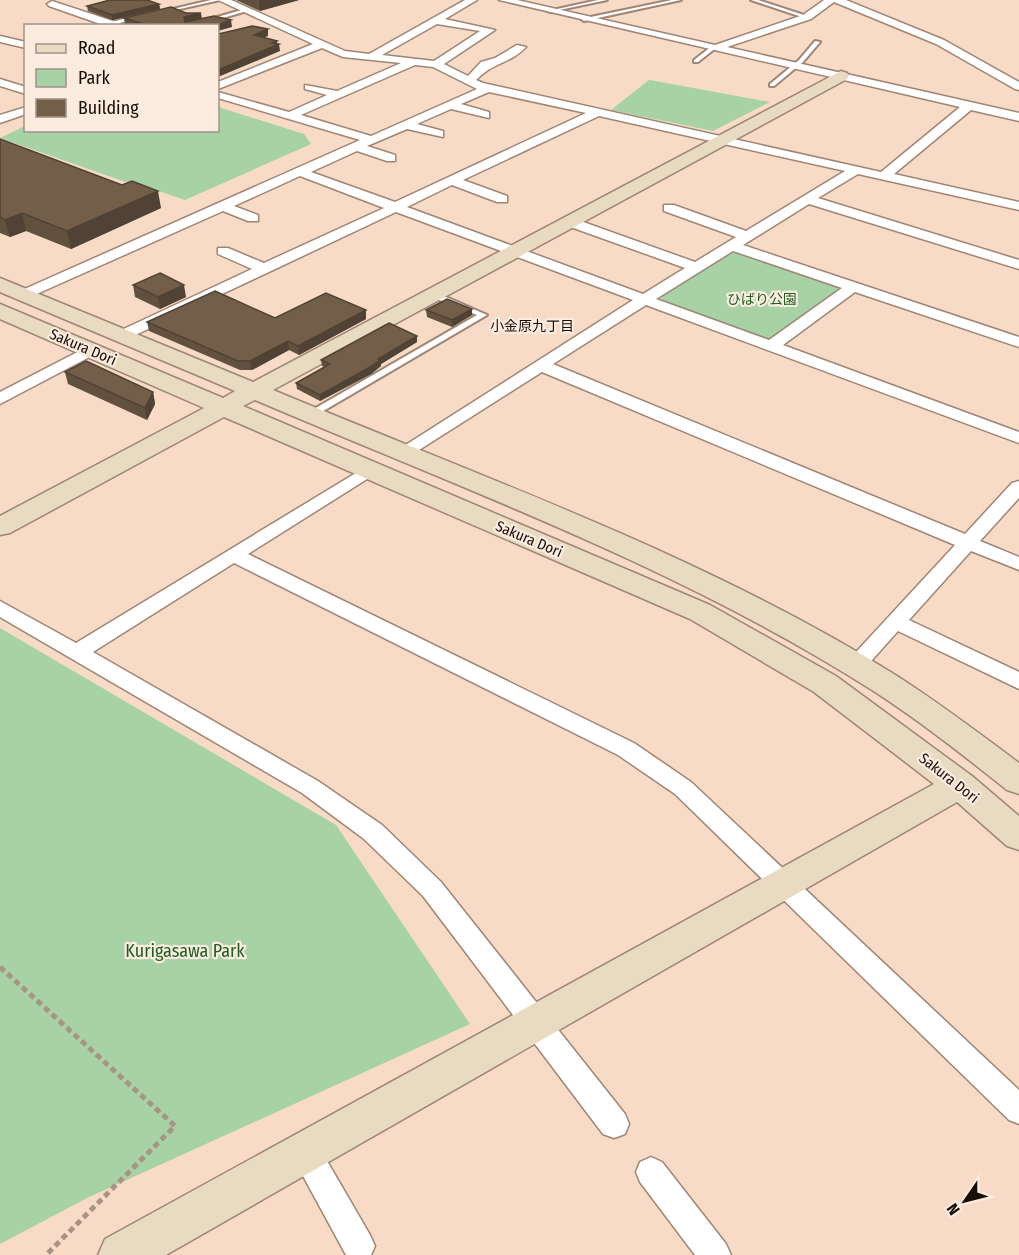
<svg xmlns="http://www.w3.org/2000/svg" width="1019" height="1255" font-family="'Fira Sans Condensed','Noto Sans JP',sans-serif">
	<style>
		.green { fill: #a6d2a5 }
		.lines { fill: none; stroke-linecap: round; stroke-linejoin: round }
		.lane-casing { stroke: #9f8573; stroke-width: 4 }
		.street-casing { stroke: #9f8573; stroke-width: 3 }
		.secondary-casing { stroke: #9f8573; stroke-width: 3 }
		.path { stroke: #a99384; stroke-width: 5; stroke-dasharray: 6 4; stroke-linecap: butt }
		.lane { fill: #fff; fill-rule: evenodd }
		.street { fill: #fff; fill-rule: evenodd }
		.secondary { fill: #e8dbc2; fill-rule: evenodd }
		.wall { fill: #635140 }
		.shaded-wall { fill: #504234 }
		.building { fill: #735e4a; stroke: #504234; stroke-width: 1.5 }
		.labels { text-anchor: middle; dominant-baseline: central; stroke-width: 4.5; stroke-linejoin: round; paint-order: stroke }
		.far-park-label { font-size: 14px; fill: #1e6122; stroke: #fcebdf }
		.far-neighbourhood-label { font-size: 14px; fill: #170e07; stroke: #fcebdf }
		.street-label { font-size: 15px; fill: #170e07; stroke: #fcebdf }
		.near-park-label { font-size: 18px; fill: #1e6122; stroke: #fcebdf }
	</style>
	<rect width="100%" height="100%" fill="#f7dbc7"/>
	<path class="green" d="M649,80H650L770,102L713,131L611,110Z
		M218,107L304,134L311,144L185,200L159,191L154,192L0,138L25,126L26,130H218Z
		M731,253H739L838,287L840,290L773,338L765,339L663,302L661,297Z
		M0,628L336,825L470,1024L87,1198L0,1244Z"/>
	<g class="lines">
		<defs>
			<path id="lane" d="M211,0H220L162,13L160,12Z
				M598,0H607L550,12L548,11Z
				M672,0H681L584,21L581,19Z
				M751,0H758L810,17L805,18Z
				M245,9L247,11L195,26H186Z
				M138,15L140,18L111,25L108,23Z
				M815,41L820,42L803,62L774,86H770V84L799,60Z
				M712,46L717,47L698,62H694V60Z
				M431,293H437L487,315L313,417H307V413L477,315L431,297Z"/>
			<path id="street" d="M218,0H231L345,51L369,54L465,0H477L445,19L495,30L444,64L468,76L481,62L495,58L517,45L526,47C510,64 493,62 476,80L483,83L881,172L960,107L499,0H517L715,45L803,15L824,0H846L944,40L1019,82V90L1015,89L936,44L834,2L811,19L727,47L1019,113V121L971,110L894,174L1019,202V210L858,174L818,198L1019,260V269L809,204L743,245L1019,337V347L855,292L783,345L1019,432V443L646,305L553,364L965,534L1012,483L1019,481V498L980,541L1019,557V570L971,551L909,620L1019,672V689L898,631L864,669L856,671L848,669L845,664L955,545L542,372L408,457L402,458L393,453L633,300L396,212L127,339H115L113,336L115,333L252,269L218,254V248H228L264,263L384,208L300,176L234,206L258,215V221H248L223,211L30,297H20L17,294L20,291L360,140L218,98V92L289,112L327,95L305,89V85L337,91L401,63L343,57L322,48L218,89V82L313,44ZM437,24L480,31L434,61L382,55ZM415,65L433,67L477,89L371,136L301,115ZM489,92L586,113L395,202L311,172L357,151L387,161H395V155L367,146L407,129L443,137V131L417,124L451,109L489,118V112L461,104ZM599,116L845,171L746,231L674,205H664V211L736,237L695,262L575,219H565V225L685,268L643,294L407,207L452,185L497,202H507V196L463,180ZM733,251L842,288L769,340L656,299Z
				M52,1L122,24L123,26H106L49,6L47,4Z
				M0,36L26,42V48L0,42Z
				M0,79L26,87V94L0,86Z
				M26,107V114L0,123V115Z
				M91,345L99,350L97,353L0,404V392Z
				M369,465L375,466L378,470L375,474L248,554L634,743L691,782L1019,1090V1124L1009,1120L675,794L618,755L234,563L93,652L318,781L382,825L441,882L625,1114L629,1124L625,1134L614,1138L603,1134L423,896L364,839L302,793L0,617V601L76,643Z
				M305,1138L316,1142L370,1235L375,1246L371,1255H346L290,1152L294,1142Z
				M651,1157L662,1162L726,1244L731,1255H695L640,1182L636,1172L640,1162Z"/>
			<path id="secondary" d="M841,71L847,73L849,76L847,79L273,390C479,476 708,557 897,676C939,703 979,733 1019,763V794L1007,790C963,755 920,721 872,690C680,568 464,489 255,400L243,406L710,605L836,676L972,776L1019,816V850L1007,846L957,802L166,1255H98L105,1239L934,784L814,692L690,619L224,417L10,533L0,535V516L204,408L0,319V304L223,398L235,391L0,292V278L253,382Z"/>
		</defs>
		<use href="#lane" class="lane-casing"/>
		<use href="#street" class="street-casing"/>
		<use href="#secondary" class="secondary-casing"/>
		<path class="path" d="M0,967L175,1126L46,1255"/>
		<use href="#lane" class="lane"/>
		<use href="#street" class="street"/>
		<use href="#secondary" class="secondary"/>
	</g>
	<path class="wall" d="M236,0H299L260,11Z
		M159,4L160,9L112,20L88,11L87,6Z
		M186,13L202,19L232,27L218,26H130L125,24L124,18Z
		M0,139L161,208L71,249L26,231L10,237L0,233Z
		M133,285L186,297L160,309L135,297Z
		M472,309V315L452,327L427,317L426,310Z
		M275,318L366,319L299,355L289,350L252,370H240L149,331L147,322Z
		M417,336V342L381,364V366L371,374L320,401L297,389L296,383L324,367L322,366L321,360Z
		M65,372L153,392L155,404L147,420L68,384Z"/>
	<path class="shaded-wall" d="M259,0H299L260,11Z
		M159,4L160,9L112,20V15Z
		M201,13L202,19L185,24L184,17Z
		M231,20L232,27L218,31V26H215Z
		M268,29V36L255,41L254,35Z
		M277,41V45L279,44L280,51L218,77V70Z
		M158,191L161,208L71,249L67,231Z
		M22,213L26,231L10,237L5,220Z
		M184,285L186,297L160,309L158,297Z
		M472,309V315L452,327V320Z
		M366,310V319L299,355L298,346Z
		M417,336V342L381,364V366L371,374L320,401V395Z
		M288,341L289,350L252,370L250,361Z
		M153,392L155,404L147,420L145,408Z"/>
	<path class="building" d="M110,0H147L159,4L112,15L87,6Z
		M171,7L186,13H201L184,17L185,22L214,16L231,20L215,26H150L124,18Z
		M252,26L268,29L254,35L277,41L272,43L279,44L218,70V34Z
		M0,139L122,185L132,181L158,191L67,231L22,213L5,220L0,217Z
		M160,273L184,285L158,297L133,285Z
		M215,291L275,318L326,293L366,310L298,346L288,341L250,361H238L147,322Z
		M447,299L472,309L452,320L426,310Z
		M389,323L417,336L378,359L380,360L370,367L320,395L296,383L330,364L321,360Z
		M86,361L153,392L145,408L65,372Z"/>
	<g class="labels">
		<g class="far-park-label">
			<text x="762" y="299">ひばり公園</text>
		</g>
		<g class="far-neighbourhood-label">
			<text x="532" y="326">小金原九丁目</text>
		</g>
		<g class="street-label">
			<text transform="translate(83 347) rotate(23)">Sakura Dori</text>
			<text transform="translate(529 539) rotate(23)">Sakura Dori</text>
			<text transform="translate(949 778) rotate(38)">Sakura Dori</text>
		</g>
		<g class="near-park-label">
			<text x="185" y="951">Kurigasawa Park</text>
		</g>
	</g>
	<rect x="24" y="24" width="195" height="108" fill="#fcebdf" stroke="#a09389" stroke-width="1.5"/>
	<rect x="36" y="44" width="30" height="9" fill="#e8dbc2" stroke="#a09389" stroke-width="1.5"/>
	<text x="78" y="54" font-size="18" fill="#170e07">Road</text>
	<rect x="36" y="69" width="30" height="18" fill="#a6d2a5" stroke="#a09389" stroke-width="1.5"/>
	<text x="78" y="84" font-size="18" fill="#170e07">Park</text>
	<rect x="36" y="99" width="30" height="18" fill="#735e4a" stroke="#a09389" stroke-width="1.5"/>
	<text x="78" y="114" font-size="18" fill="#170e07">Building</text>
	<g transform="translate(965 1201) rotate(235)" stroke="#fcebdf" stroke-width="4.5" paint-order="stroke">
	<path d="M0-4.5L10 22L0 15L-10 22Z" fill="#170e07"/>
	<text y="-9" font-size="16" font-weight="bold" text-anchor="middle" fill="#170e07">N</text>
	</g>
</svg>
